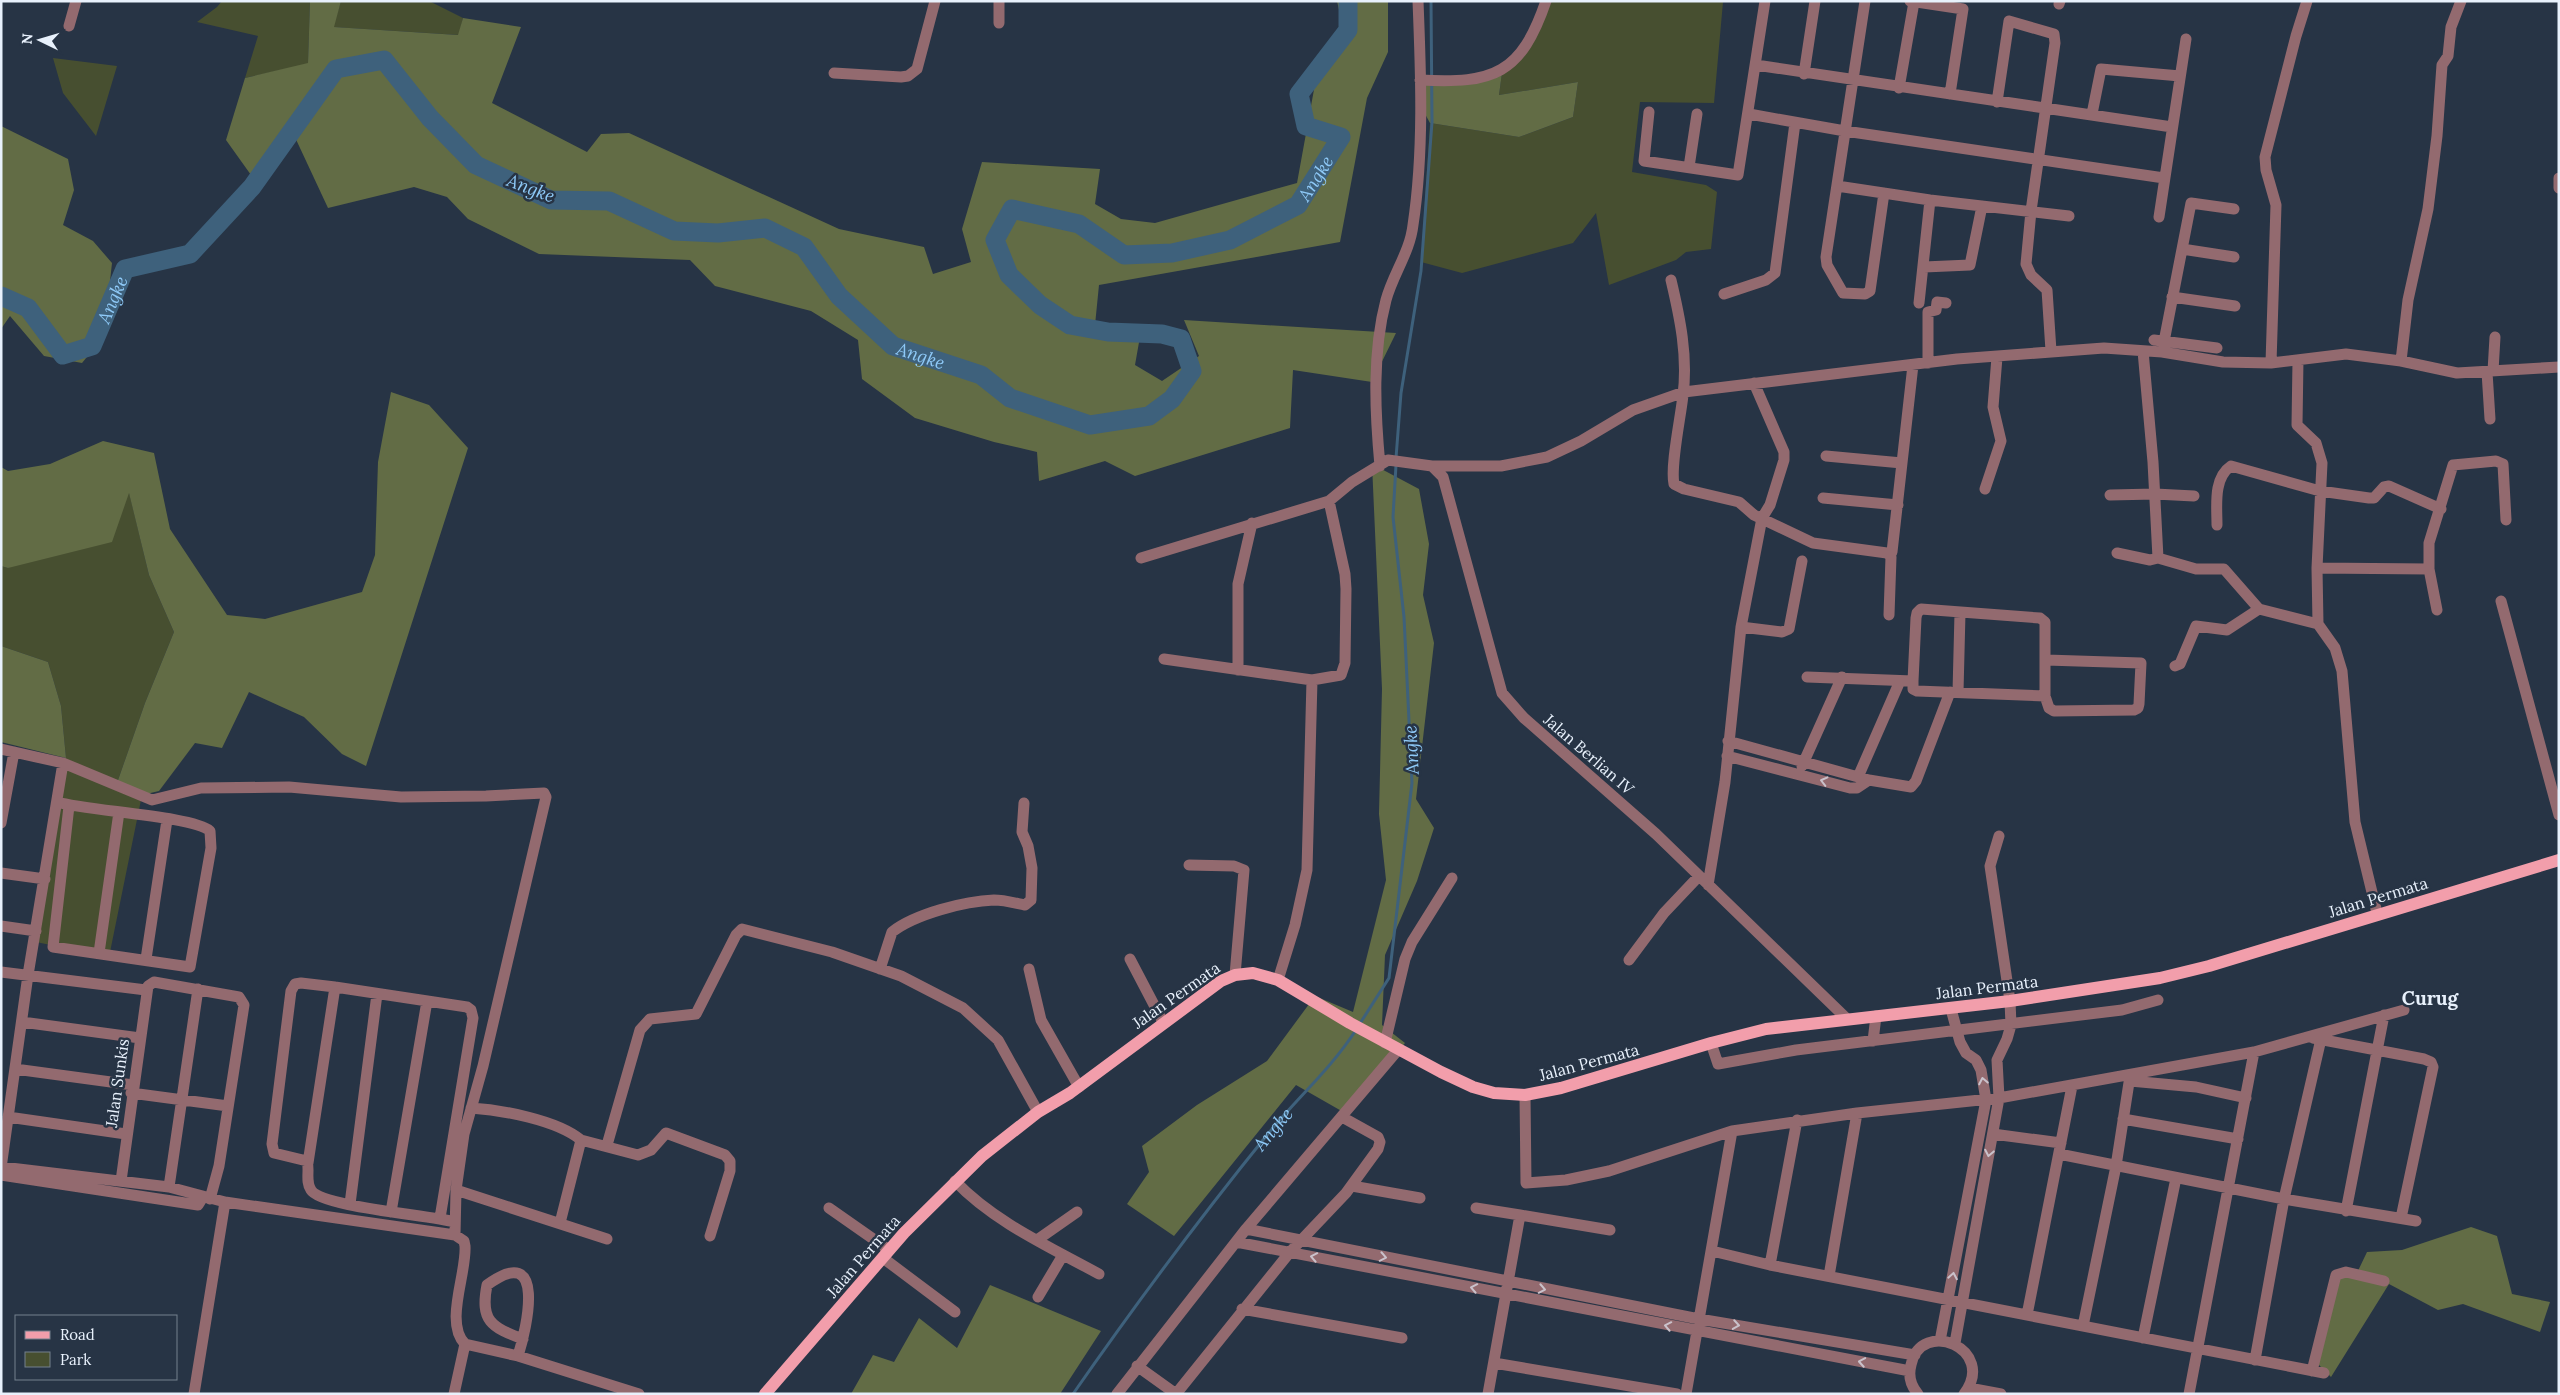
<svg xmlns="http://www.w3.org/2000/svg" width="2560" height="1395" font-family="Lora,serif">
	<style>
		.green { fill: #474f30 }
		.forest { fill: #626c45 }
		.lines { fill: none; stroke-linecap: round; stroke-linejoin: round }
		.stream { stroke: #3e617c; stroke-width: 3 }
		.river { stroke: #3e617c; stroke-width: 19 }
		.minor { stroke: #936a6f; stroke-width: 11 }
		.major { stroke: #f29eab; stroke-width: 12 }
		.oneway { stroke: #cac2cb }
		.labels { text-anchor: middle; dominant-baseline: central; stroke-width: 5; stroke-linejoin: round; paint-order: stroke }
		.street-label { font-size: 16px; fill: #e8f1fc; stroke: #273445 }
		.water-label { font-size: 18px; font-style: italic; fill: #8ec9f7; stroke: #273445 }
		.quarter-label { font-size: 19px; font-weight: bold; fill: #e8f1fc; stroke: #273445 }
	</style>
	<rect width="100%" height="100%" fill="#273445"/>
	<path class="green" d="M222,1H310L308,64L245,78L258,36L197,22L217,7Z
		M341,1H429L463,18L459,35L333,27Z
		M1552,1L1723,2L1714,103L1640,102L1632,172L1706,185L1717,192L1711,249L1686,252L1676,260L1609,285L1596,213L1573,243L1462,273L1421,262L1430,123L1519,137L1573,117L1578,82L1499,95L1502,73L1528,49Z
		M53,58L117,66L96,136L63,93Z
		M129,492L149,575L174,632L145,703L117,783L142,795L109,957L36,942L66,758L61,706L48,662L1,646V566L8,568Z"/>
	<path class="forest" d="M310,1H341L334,27L458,35L463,18L521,27L492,103L587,152L601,134L629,133L839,229L924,247L933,274L971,262L962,229L982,162L1100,169L1095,204L1121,219L1155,223L1297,183L1321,51L1344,32L1337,1H1388V52L1367,98L1340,242L1099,285L1095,325L1141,331L1135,365L1162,381L1199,356L1184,320L1396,333L1372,382L1293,370L1290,428L1135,476L1105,461L1039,481L1037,452L994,442L915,418L862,379L858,340L811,311L715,286L690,260L539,254L468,219L447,197L414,187L328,208L293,133L256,182L226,140L245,78L308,63Z
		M1502,73L1499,95L1578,82L1573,117L1519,137L1430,123L1419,103V82Z
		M1,126L68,159L74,190L63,225L93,241L112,263L104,336L82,363L44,356L10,316L1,329Z
		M391,392L429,405L468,448L366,766L342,754L304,717L249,692L222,748L195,743L159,791L142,795L117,783L145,703L174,632L149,575L129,493L112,542L8,568L1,566V467L8,471L50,464L103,441L154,453L170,529L227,615L265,619L362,592L375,555L378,462Z
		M1372,464L1419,489L1429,544L1423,595L1434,643L1416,799L1434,828L1417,881L1385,955L1382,1025L1405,1043L1345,1113L1296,1085L1174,1236L1127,1204L1149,1172L1142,1146L1197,1105L1267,1061L1315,996L1353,1012L1386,880L1379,814L1382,689Z
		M1,646L48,662L61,706L66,758L1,742Z
		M2471,1227L2497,1236L2512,1294L2550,1302L2540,1332L2463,1304L2438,1310L2389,1284L2331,1377L2312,1358L2334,1274L2356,1275L2367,1252L2402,1250Z
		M990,1285L1101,1331L1060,1394H851L873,1355L894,1362L919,1318L957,1348Z"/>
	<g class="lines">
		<g class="stream">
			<path d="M1396,458L1401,393L1421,271L1432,122L1431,1"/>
			<path d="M1359,1025L1389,978L1412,783L1404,617L1393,517L1396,465"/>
			<path id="s1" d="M1073,1394C1135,1305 1199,1219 1267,1135C1297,1098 1330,1070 1356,1030"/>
		</g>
		<path class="river" id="s2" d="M1,296L28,308L63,355L92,346L125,269L190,254L252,187L336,69L384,60L430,118L476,165L551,200L609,201L674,231L718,233L765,228L804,247L839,296L893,346L981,375L1010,398L1090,425L1149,416L1172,399L1192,371L1181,339L1162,334L1108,332L1070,325L1040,305L1009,275L995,240L1012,209L1079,224L1124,255L1172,253L1230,240L1298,205L1341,137L1306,126L1299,94L1348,30V1"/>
		<path class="minor" d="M999,1V23
			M1865,1L1826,257L1827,265L1843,293L1865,294L1870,291L1884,193
			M1910,1L1963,9L1950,94
			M2059,4L2060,1
			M69,26L76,1
			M1756,65L2172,127
			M834,73L901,77L908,76L917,69L935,1
			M1804,74L1815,1
			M1420,80C1494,84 1521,74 1546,1
			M1899,88L1914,2
			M1997,102L2009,21L2054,34L2055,43L2031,211L2026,264L2031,275L2047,290L2051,351
			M1649,112L1644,161L1738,175L1765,1
			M1749,114L1845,131L2164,178
			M2092,114L2101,69L2180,76
			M1689,167L1697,114
			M2559,178V188
			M1837,186L1930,200L2069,216
			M2159,217L2186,39
			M2182,249L2234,257
			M1924,267L1970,265L1982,206
			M1671,280C1680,318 1688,356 1683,395C1681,416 1670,466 1674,484L1684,489L1739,502L1754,515L1813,543L1887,553L1891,557L1889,615
			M1724,294L1766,280L1775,273L1795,123
			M2172,297L2235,306
			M1919,303L1930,200
			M2154,340L2217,348
			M2143,351L2153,462L2158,558
			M2162,352L2191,203L2234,209
			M2298,360L2297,425L2316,443L2322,463L2317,568L2318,624L2335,648L2342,671L2355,822L2377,913
			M2401,361L2408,300L2428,209L2437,136L2442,65L2448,56L2451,27L2461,1
			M1928,363V312L1936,310L1937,302L1946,303
			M2271,363L2276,205L2266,170L2265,157L2296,36L2307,1
			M2493,371L2495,337
			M2487,372L2490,419
			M1826,456L1902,463
			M1380,466C1375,412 1372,353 1386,300C1393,274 1410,252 1413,225C1424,152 1421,75 1418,1
			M1432,466H1501L1547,457L1581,441L1633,410L1684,392L1957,359L2104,348L2162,352L2223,362L2271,363L2346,354L2401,361L2457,373L2559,367
			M1985,489L2001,441L1993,407L1997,357
			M2110,495L2155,494L2194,496
			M1823,498L1898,505
			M2217,525C2217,506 2213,478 2231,466L2320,491L2369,498H2374L2384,487L2389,486L2441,509
			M1892,552L1913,365
			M2117,553L2150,560L2158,558L2196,569H2224L2259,609L2318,624
			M1141,558L1329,501L1352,482L1388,460L1432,466L1443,477L1502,693L1524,718L1656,834L1847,1019
			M2317,568L2429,569
			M2501,601L2559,815
			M2437,610L2429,569V543L2453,465L2496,461L2503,464L2506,520
			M1741,627L1782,632L1789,629L1802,561
			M1164,659L1312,680L1341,675L1345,663L1346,589L1345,574L1329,501
			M2175,666L2180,664L2196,626L2227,630L2259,609
			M1238,670V584L1252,523
			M1807,677L1913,681V689L1917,691L2045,696V622L2040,618L1921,609L1917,613L1916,618L1913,681
			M1958,692L1960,613
			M2045,696L2049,708L2054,711L2134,710L2138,708L2139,704L2141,663L2046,660
			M1728,741L1869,780L1911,787L1916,781L1950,692
			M1,749L63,763L152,800L201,788L289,787L401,797L486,796L544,793L546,797L483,1066L464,1134L456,1190L455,1235
			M1727,756L1850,788H1857L1869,780
			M1802,766L1842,677
			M1858,777L1900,681
			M57,802C87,811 193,816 210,831L211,848L190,967L53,947L69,806
			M1,823L14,752
			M1189,865L1234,866L1244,870L1235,975
			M1,873L45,879
			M1708,885L1725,782L1741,627L1762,518L1770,505L1784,460V452L1754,383
			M1,926L36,931
			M99,953L119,812
			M146,959L167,820
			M1130,959L1163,1022
			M1629,960L1664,913L1699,876
			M880,969L892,932C915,914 965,901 994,900C1004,900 1015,903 1025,905L1031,900L1032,868L1028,846L1022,832L1024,803
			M1029,969L1041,1020L1079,1087
			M1,972L146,990
			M1278,980L1295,925L1307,870L1312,680
			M22,1022L140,1038
			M2313,1038L2424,1059L2431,1062L2433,1067L2401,1218
			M1873,1041L1876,1016
			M1385,1043L1405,959L1412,942L1452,878
			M1711,1043L1718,1064L1796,1050L2122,1010L2158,1000
			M15,1069L133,1085
			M2130,1081L2196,1087L2246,1098
			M131,1093L228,1106
			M1525,1095L1526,1183L1566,1180L1609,1171L1732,1131L1857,1113L1999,1098L2254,1052L2404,1010
			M471,1108C502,1110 557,1120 581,1140L560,1223
			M8,1117L126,1134
			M2123,1119L2238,1139
			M1993,1134L2061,1143
			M581,1140L638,1155L651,1150L666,1133L725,1155L730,1161V1171L710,1236
			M607,1145L640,1030L650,1019L696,1014L736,935L742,929L832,952L901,976L963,1008L998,1040L1038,1112
			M2059,1154L2284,1199L2416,1221
			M308,1163L335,987
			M2,1167L169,1187L225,1202L455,1235L464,1241L465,1246C467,1273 444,1323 465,1344L518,1356L639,1394
			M1,1168L28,975L63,763
			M1,1175L198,1205L203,1197
			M121,1181L148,986L154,982L239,997L244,1005L219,1166L210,1199
			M955,1181C994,1222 1050,1247 1099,1274
			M1352,1186L1420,1198
			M169,1187L198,989
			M456,1190L607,1239
			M350,1204L377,994
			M829,1208L889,1250
			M1476,1208L1520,1215
			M2346,1211L2384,1015
			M391,1212L427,1001
			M440,1218L473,1018L471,1010L467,1007L335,987L301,983L295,984L291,991L272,1144L274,1153L307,1161C310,1170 305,1181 311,1190C321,1207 430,1215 455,1222
			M1246,1229L1699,1319L1915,1355
			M1037,1240L1077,1212
			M1236,1242L1910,1371
			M1712,1251L1770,1265L2324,1373
			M883,1258L955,1312
			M1770,1265L1797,1120
			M1829,1276L1857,1113
			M1038,1297L1063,1255
			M1242,1309L1402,1338
			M2027,1315L2072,1086
			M2083,1326L2116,1166L2130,1076
			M2143,1338L2176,1178
			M1940,1341L1986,1100L1981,1070L1976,1060L1966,1053L1960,1042L1951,1009
			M1955,1343L1999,1098L1997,1060L2007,1039L2011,1025L2010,1001L1990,866L1999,836
			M518,1356C527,1327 547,1241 487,1285C480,1321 491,1327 523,1339
			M2255,1360L2284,1199L2321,1039
			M1494,1363L1677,1394
			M1137,1366L1176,1394
			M2312,1371L2336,1275L2346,1272L2384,1281
			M1969,1388L2001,1394
			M194,1394L225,1202
			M454,1394L465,1344
			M1117,1394L1246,1229L1398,1050
			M1176,1394L1290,1252L1346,1193L1378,1149L1380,1142L1378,1137L1342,1117
			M1488,1394L1520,1215L1610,1230
			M1686,1394L1732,1131
			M1918,1394C1911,1386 1908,1376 1911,1365C1921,1317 1998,1349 1964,1394
			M2189,1394L2254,1052"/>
		<path class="major" d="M765,1394L904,1233L982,1156L1038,1112L1070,1093L1221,981L1235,975L1253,973L1278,980L1350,1023L1441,1072L1473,1087L1494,1093L1525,1095L1561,1088L1711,1043L1766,1029L2010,1001L2160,978L2209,966L2559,860"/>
	</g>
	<defs><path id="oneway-chevron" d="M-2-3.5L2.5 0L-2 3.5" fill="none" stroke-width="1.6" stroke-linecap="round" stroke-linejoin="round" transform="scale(1.25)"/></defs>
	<g class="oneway">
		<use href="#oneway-chevron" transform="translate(1824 781) rotate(-166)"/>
		<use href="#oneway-chevron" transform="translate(1983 1081) rotate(-101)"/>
		<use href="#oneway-chevron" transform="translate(1989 1153) rotate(101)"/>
		<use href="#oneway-chevron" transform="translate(1314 1257) rotate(-169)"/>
		<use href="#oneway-chevron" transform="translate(1383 1257) rotate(11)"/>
		<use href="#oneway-chevron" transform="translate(1953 1276) rotate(-80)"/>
		<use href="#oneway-chevron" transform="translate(1474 1288) rotate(-169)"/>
		<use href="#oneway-chevron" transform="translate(1542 1289) rotate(11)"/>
		<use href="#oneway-chevron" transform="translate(1736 1325) rotate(9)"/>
		<use href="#oneway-chevron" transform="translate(1668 1326) rotate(-169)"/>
		<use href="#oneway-chevron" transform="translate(1862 1362) rotate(-170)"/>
	</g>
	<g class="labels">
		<g class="street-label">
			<text transform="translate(1589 754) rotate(41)">Jalan Berlian IV</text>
			<text transform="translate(2378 897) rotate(-17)">Jalan Permata</text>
			<text transform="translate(1987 987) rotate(-7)">Jalan Permata</text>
			<text transform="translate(1176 995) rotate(-35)">Jalan Permata</text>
			<text transform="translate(1589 1062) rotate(-15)">Jalan Permata</text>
			<text transform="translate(117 1083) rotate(-82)">Jalan Sunkis</text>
			<text transform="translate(863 1256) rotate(-49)">Jalan Permata</text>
		</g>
		<g class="water-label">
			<text stroke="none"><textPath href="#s2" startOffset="2149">Angke</textPath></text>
			<text transform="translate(531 188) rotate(21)">Angke</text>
			<text stroke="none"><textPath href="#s2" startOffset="169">Angke</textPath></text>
			<text stroke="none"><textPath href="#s2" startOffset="1204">Angke</textPath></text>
			<text transform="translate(1411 750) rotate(-93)">Angke</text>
			<text stroke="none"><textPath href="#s1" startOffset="332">Angke</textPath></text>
		</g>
		<g class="quarter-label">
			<text x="2430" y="998">Curug</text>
		</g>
	</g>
	<rect width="2560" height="1395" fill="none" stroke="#e8f1fc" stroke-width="5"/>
	<rect x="15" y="1315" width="162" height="65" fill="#273445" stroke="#74808e"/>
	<rect x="25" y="1331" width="25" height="8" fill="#f29eab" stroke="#74808e"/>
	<text x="60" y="1340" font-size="15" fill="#e8f1fc">Road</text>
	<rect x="25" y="1352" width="25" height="15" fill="#474f30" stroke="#74808e"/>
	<text x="60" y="1365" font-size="15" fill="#e8f1fc">Park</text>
	<g transform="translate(40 40) rotate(275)" stroke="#273445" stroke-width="4" paint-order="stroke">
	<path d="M0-4L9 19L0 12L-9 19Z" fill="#e8f1fc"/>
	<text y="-8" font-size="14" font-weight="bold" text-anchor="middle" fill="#e8f1fc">N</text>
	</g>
</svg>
